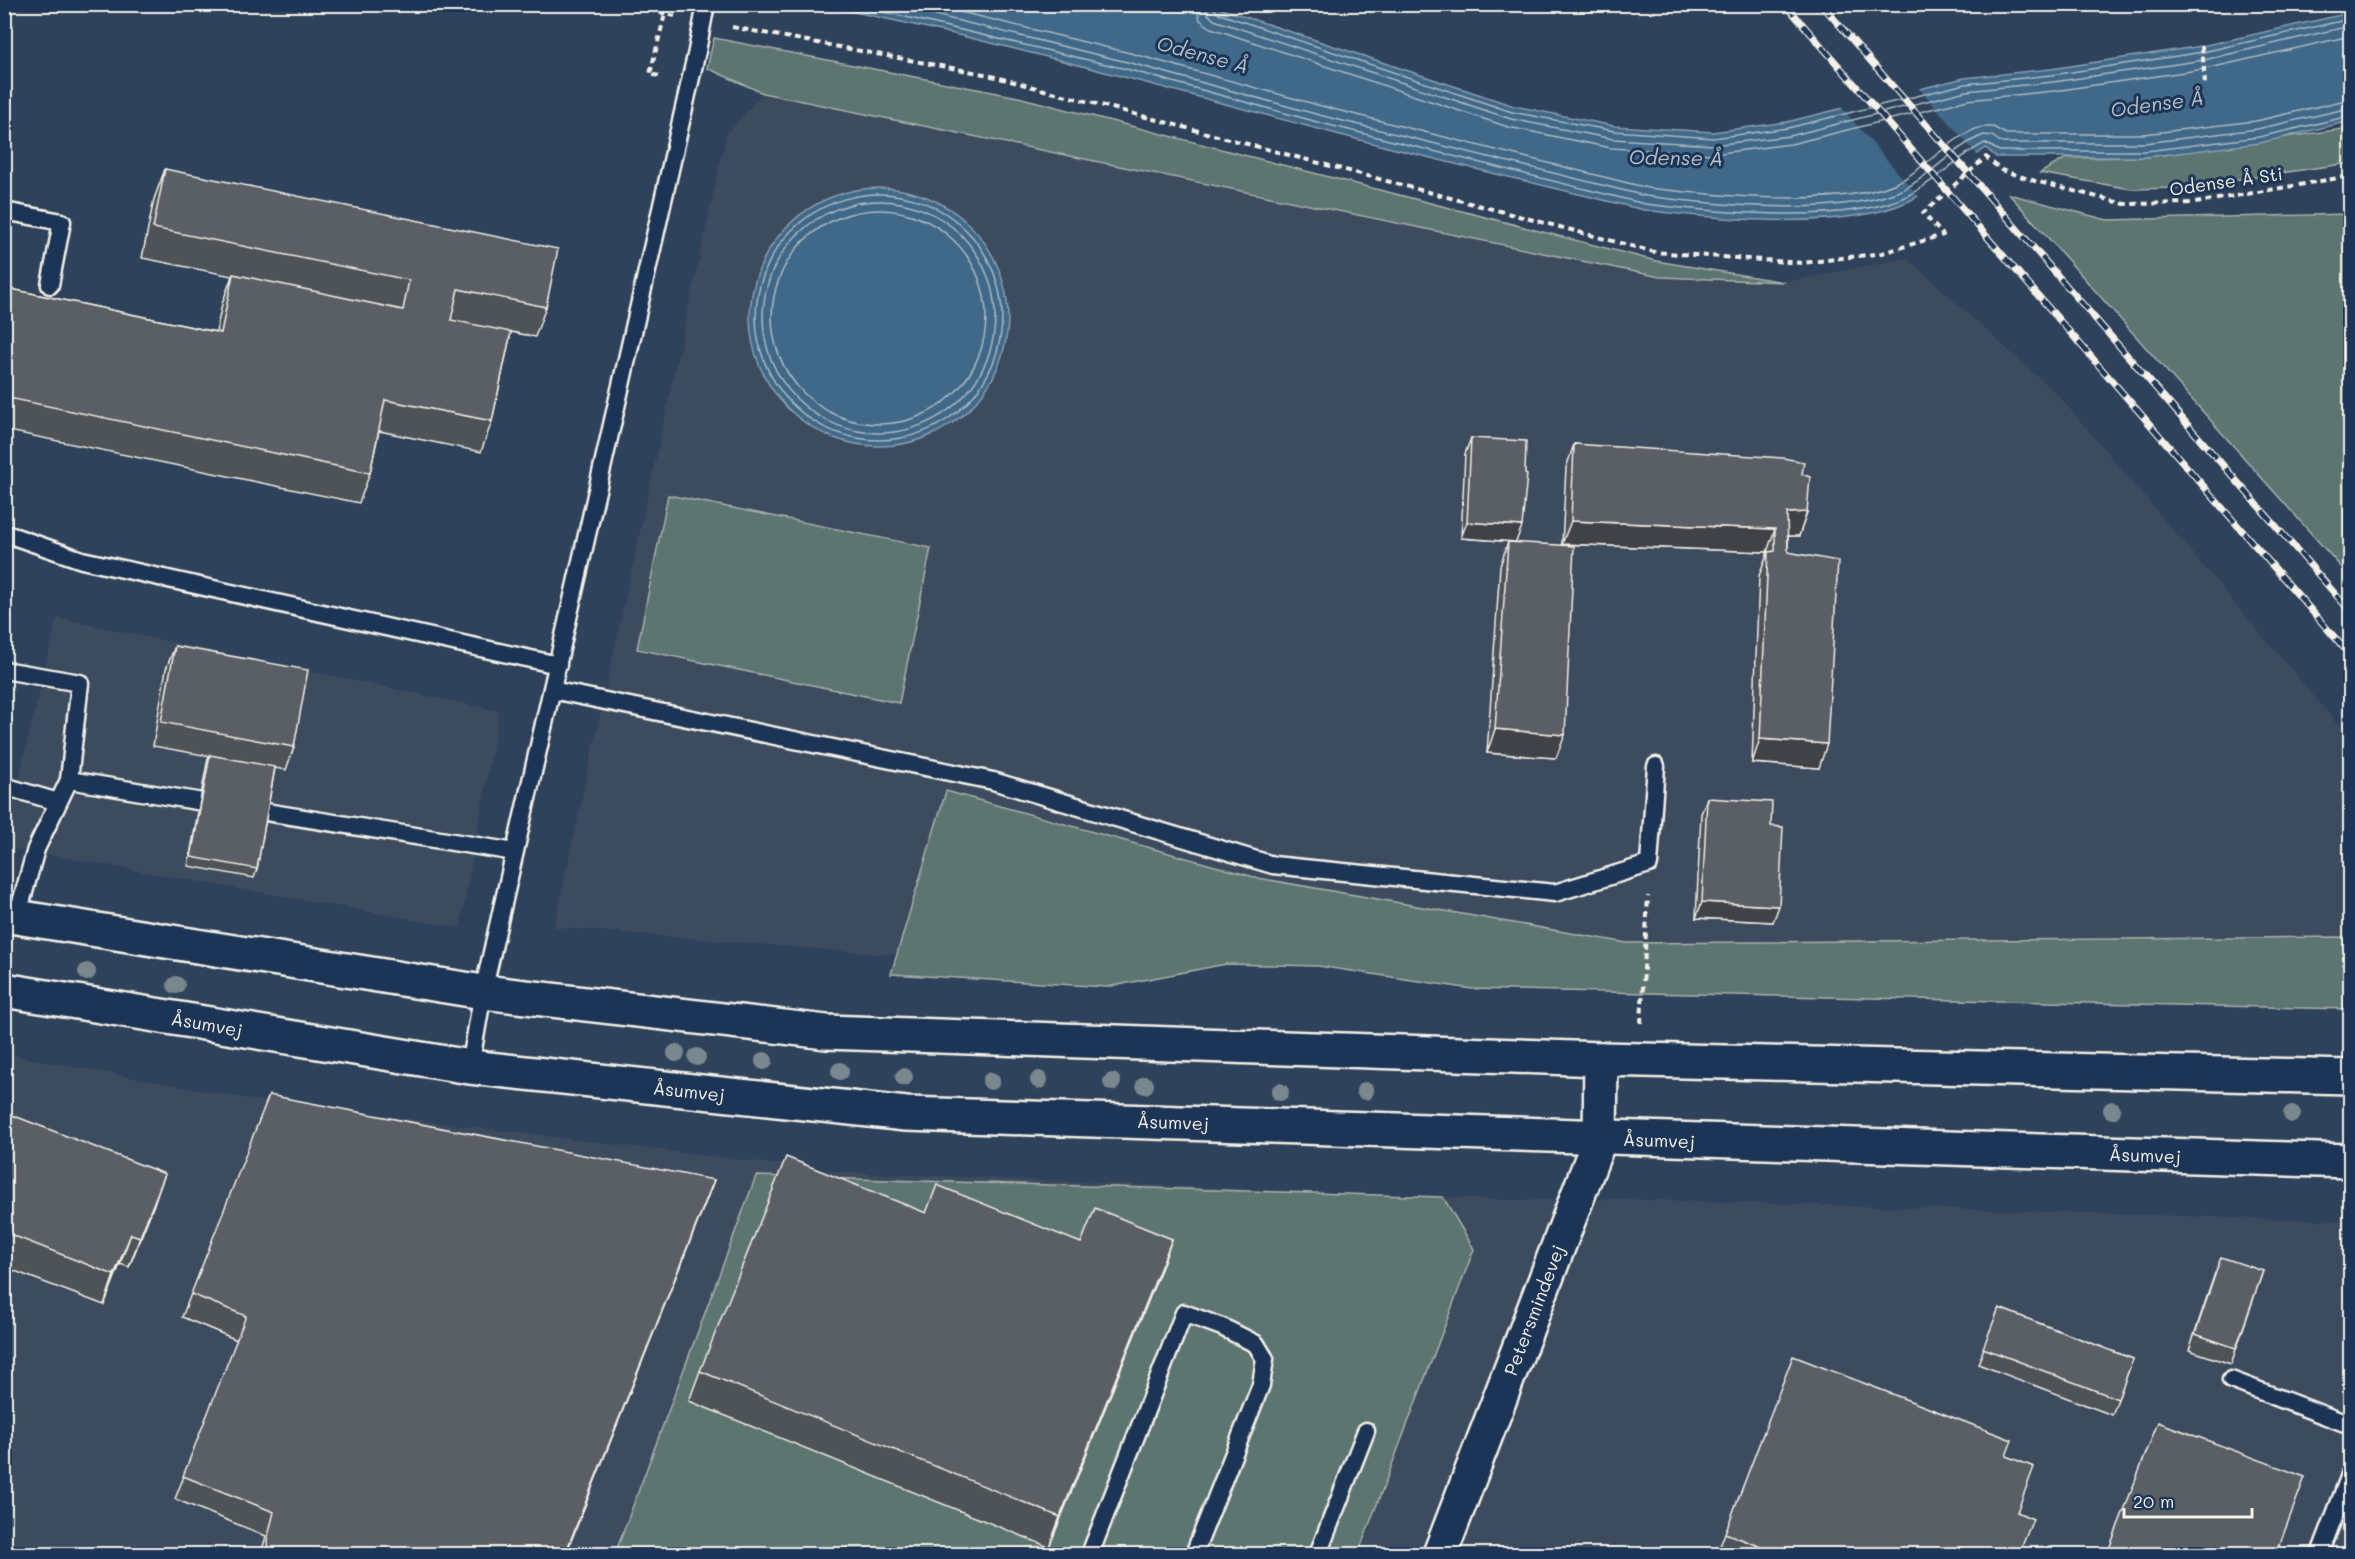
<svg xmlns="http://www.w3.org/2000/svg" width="2355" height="1559" font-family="Mali,sans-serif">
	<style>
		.built { fill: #3c4b5e }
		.green { fill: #5d746f; stroke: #a8b2ac; stroke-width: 1.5 }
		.water { fill: #416888; stroke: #899fae; stroke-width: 1.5 }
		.pier { fill: #2f425b }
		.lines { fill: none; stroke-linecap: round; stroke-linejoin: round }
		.shore { stroke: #acbac2; stroke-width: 1.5 }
		.lane-casing { stroke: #f4f1e8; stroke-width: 21 }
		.street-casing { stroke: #f4f1e8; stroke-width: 38 }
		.secondary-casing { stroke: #f4f1e8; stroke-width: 38 }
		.path { stroke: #f4f1e8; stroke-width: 4; stroke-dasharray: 6 4.5; stroke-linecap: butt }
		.lane { stroke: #1d3557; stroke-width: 16 }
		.street { stroke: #1d3557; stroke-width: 33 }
		.secondary { stroke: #1d3557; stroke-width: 33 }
		.rail-casing { stroke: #f4f1e8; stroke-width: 7 }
		.rail { stroke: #1d3557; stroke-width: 4.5; stroke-dasharray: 14; stroke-linecap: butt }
		.lane-bridge-casing { stroke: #f4f1e8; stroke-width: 21; stroke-linecap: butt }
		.lane-bridge { stroke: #1d3557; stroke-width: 16 }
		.tree { fill: #7a878e }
		.wall { fill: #4d5257; stroke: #f4f1e8; stroke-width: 1.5 }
		.shaded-wall { fill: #3f4247; stroke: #f4f1e8; stroke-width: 1.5 }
		.building { fill: #5a5f65; stroke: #f4f1e8; stroke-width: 1.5 }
		.labels { text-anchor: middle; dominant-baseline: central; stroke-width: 6; stroke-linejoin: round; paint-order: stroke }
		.street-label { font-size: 18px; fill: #f4f1e8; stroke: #1d3557 }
		.water-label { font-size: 20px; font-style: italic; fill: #b5c1c6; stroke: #1d3557 }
	</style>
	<rect width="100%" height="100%" fill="#2f425b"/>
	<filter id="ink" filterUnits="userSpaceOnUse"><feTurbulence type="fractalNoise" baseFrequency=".0167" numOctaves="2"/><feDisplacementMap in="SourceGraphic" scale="12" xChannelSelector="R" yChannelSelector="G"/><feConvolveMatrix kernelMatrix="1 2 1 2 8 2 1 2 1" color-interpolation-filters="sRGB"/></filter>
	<g filter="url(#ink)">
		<path class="built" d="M763,93L1660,277L1784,282L1907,258L2059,396L2350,739V937L1498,944L879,954L554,927L726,135Z
			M57,618L499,711L460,928L5,847V835Z
			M4,1054L260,1101L841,1172L1506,1200L1619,1199L2350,1221V1554H5Z"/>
		<path class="green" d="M714,38L1018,97L1656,261L1784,282L1660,277L763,93L707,68Z
			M2350,128V163L2177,188L2131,189L2040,173L2066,158L2146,157Z
			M2009,194L2107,220L2350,214V577Z
			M668,495L931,548L899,703L637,649Z
			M946,791L1258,878L1627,943L2350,937V1009L1472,989L1318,966L1226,964L1107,987L891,974Z
			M756,1176L1443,1197L1474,1249L1358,1554H615Z"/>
		<path class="water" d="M820,5H1210L1514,106L1614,126L1713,132L1787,122L1964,78L2051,69L2202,46L2350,13V121L2260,143L2146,157H1996L1986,148C1962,165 1937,187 1911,200C1847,232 1715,219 1644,210C1535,183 1426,158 1318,129C1153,85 988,38 820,5Z
			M750 317a129 129 0 1 1 258 0a129 129 0 1 1-258 0Z"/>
		<path class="pier" d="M1917,86L1979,157L1920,198L1840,106Z"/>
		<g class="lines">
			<path class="shore" d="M851,4L1126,69L1321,123L1645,204C1712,212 1849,226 1909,195C1936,181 1958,156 1985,143L1999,151H2146L2259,137L2350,116
				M890,4L1127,62L1323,116L1646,196C1715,205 1841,218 1904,189C1932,175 1954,146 1984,135L1992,136L2002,143H2145L2257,129L2350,108
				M928,4L1130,53L1325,107L1648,188C1710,195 1848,210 1902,180C1927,166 1955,134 1982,127H1993L2006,134H2144L2256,121L2350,99
				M1196,4L1200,20L1211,28L1508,127L1611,148L1713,154L1791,144L1968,100L2054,91L2205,69L2350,36
				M1205,4L1207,13L1214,20L1511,119L1613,139L1713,145L1790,136L1966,91L2053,82L2204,60L2350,26
				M1212,4L1217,13L1512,112L1614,131L1713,138L1788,128L1965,84L2052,75L2203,52L2350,19
				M756 317a123 123 0 1 1 246 0a123 123 0 1 1-246 0Z
				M763 317a116 116 0 1 1 232 0a116 116 0 1 1-232 0Z
				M772 317a107 107 0 1 1 214 0a107 107 0 1 1-214 0Z"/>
			<defs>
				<path id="lane" d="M4,211L62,222L50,285
					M4,533L82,560L558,665
					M4,670L80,683L69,780
					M552,690L993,781L1273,865L1555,893L1649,864L1656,766
					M4,786L58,802
					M247,809L515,852
					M17,917L36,849L69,780L221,805
					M470,1067L483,992L697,51
					M2231,1380L2350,1425
					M1090,1554L1184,1313L1222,1327L1256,1344L1265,1359L1261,1385L1194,1554
					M1318,1554L1366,1431
					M2320,1554L2350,1475"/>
				<path id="street" d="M1440,1554L1600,1138L1601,1059"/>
				<path id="secondary" d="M4,915L483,992L826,1032L1601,1059L2350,1077
					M4,990L470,1067L906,1114L2350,1161"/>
			</defs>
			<use href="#lane" class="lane-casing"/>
			<use href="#street" class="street-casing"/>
			<use href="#secondary" class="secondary-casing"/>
			<path class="path" d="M629,4L675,16
				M732,27L984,74L1654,252L1803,263L1882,253L1943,235L1923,213L1986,157L2001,170L2035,181L2125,204L2195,203L2350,176
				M2202,46L2205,84
				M659,76L650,74L665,14
				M1641,1023L1648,896"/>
			<use href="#lane" class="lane"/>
			<use href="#street" class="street"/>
			<use href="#secondary" class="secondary"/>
			<defs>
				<path id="rail" d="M1785,4L2350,655
					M1821,4L2350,611"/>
			</defs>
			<use href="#rail" class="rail-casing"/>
			<use href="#rail" class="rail"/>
			<defs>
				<path id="lane-bridge" d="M697,51L706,4"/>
			</defs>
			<use href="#lane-bridge" class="lane-bridge-casing"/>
			<use href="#lane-bridge" class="lane-bridge"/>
		</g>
		<g class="tree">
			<circle cx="87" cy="972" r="9"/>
			<circle cx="176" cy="985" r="9"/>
			<circle cx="676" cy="1053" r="9"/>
			<circle cx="697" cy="1057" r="9"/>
			<circle cx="764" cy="1061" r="9"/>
			<circle cx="840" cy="1071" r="9"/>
			<circle cx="904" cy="1077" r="9"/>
			<circle cx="1039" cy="1080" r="9"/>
			<circle cx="991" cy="1081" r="9"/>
			<circle cx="1112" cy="1082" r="9"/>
			<circle cx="1145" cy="1085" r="9"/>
			<circle cx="1365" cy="1091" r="9"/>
			<circle cx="1280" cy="1092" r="9"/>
			<circle cx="2112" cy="1110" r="9"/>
			<circle cx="2292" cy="1114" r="9"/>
		</g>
		<path class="wall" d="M165,169L546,307L535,337L511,332L492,421L481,452L379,431L370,473L359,503L4,430V308L11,289L216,332L222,304L232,276L142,258L154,199Z
			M1471,438L1525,474L1516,542L1461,538L1465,454Z
			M1574,444L1802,474L1807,512L1799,536H1788V552L1819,768L1752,763L1759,576L1767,555V552L1562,544L1566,468Z
			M1508,542L1556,758L1487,753L1500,566Z
			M175,646L294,747L286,770L275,768L257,869L254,878L188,866L207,763L209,756L153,746L166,669Z
			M1707,798L1771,826L1773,922L1696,918L1701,814Z
			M4,1112L154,1204L129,1267L120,1264L104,1305L4,1267Z
			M714,1180L566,1554H261L266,1536L175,1499L237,1340L182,1317L191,1294Z
			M926,1213L1081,1243L1172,1239L1161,1269L1049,1547L689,1401L700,1371Z
			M2263,1271L2231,1364L2189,1350L2215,1273Z
			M1999,1308L2133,1359L2112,1415L1978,1364Z
			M2006,1456L2018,1513L2020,1554H1717L1725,1533Z"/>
		<path class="shaded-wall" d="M1807,512L1799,536H1779L1787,513Z
			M1571,521L1775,529L1767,552L1562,544Z
			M1467,522L1522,526L1516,542L1461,538Z
			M1495,729L1565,735L1556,758L1487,753Z
			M1760,739L1827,744L1819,768L1752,763Z
			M1702,902L1779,906L1773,922L1696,918Z
			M165,1174L154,1204L129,1267L140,1237Z
			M714,1180L705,1204L565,1554Z
			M131,1234L120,1264L104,1305L114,1275Z
			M1172,1239L1161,1269L1049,1547L1060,1517Z"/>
		<path class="building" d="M165,169L558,249L546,307L458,289L451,320L511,332L492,421L385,400L370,473L4,397V322L11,289L221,333L233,274L403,310L409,280L153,228Z
			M1471,438L1526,441L1525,474L1527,475L1522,526L1467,522Z
			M1574,444L1783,458L1804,462L1802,474L1810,477L1807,512L1787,513L1788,552L1838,561L1827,744L1760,739L1768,552L1775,551V529L1571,521Z
			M1508,542L1574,546L1565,735L1495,729Z
			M175,646L308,670L294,747L161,722Z
			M210,755L275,767L257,869L191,857Z
			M1707,798L1772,802L1771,826L1783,827L1779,906L1702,902Z
			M269,1095L714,1180L565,1554H387L379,1551L378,1554H268L267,1540L274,1512L183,1476L246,1316L191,1294Z
			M4,1112L165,1174L140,1237L131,1234L114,1275L4,1232Z
			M786,1157L926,1213L937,1185L1081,1243L1095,1208L1172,1239L1060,1517L700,1371Z
			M2221,1257L2263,1271L2236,1348L2195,1334Z
			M1999,1308L2133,1359L2118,1399L1983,1348Z
			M1793,1356L2012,1440L2006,1456L2034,1467L2017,1512L2033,1519L2019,1554H1780L1725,1533Z
			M2158,1422L2305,1477L2276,1554H2107Z"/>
	</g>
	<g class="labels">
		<g class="street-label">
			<text transform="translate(2226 181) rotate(-8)">Odense Å Sti</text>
			<text transform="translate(207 1024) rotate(10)">Åsumvej</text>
			<text transform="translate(689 1091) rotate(6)">Åsumvej</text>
			<text transform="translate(1173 1122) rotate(2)">Åsumvej</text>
			<text transform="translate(1659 1140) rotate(2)">Åsumvej</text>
			<text transform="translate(2145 1155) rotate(2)">Åsumvej</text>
			<text transform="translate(1534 1310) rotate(-69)">Petersmindevej</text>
		</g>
		<g class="water-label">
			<text transform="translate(1203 54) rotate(15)">Odense Å</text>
			<text transform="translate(2157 103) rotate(-8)">Odense Å</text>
			<text transform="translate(1676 157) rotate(1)">Odense Å</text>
		</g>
	</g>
	<rect width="2355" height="1559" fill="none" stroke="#1d3557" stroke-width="24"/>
	<rect x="12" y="12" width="2331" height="1535" fill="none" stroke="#f4f1e8" stroke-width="2" filter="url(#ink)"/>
	<path d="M2124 1508v9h128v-9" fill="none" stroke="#f4f1e8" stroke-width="3"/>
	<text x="2133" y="1508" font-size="18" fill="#f4f1e8" stroke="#1d3557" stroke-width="4.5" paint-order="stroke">20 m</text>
</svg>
